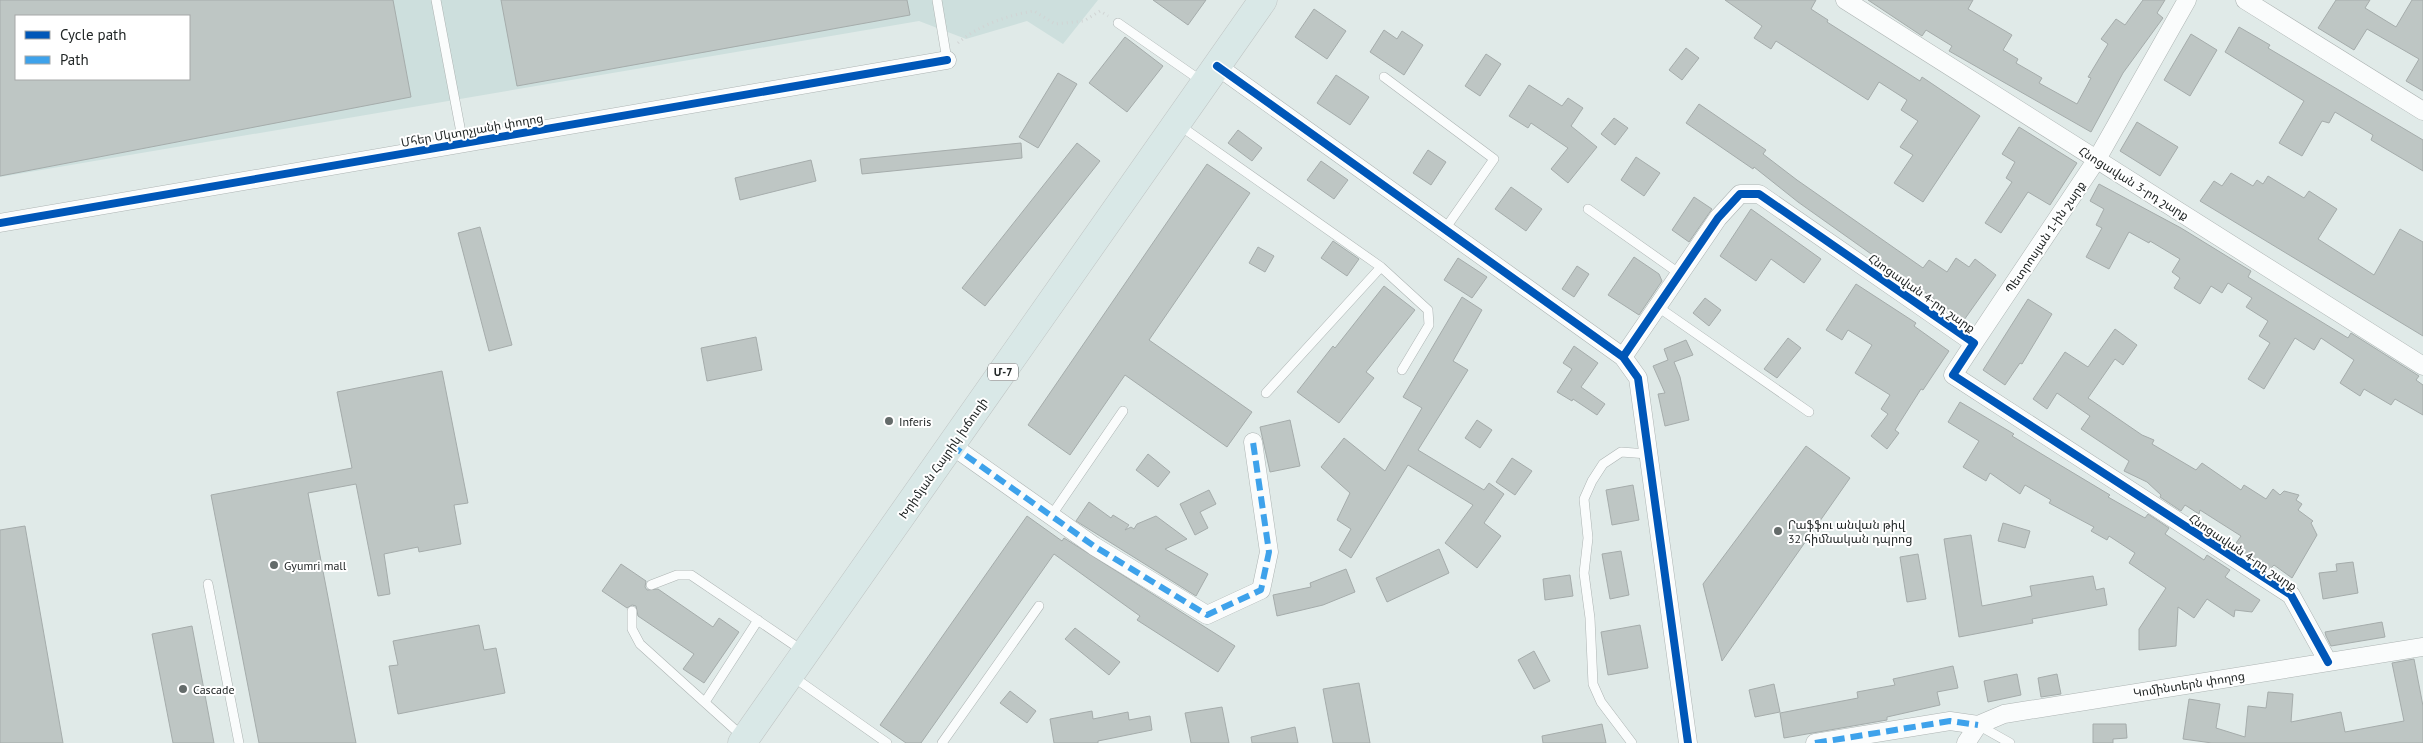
<svg xmlns="http://www.w3.org/2000/svg" width="2423" height="743" font-family="'PT Sans','Noto Sans Armenian',sans-serif">
	<style>
		.built { fill: #cddfdd; fill-rule: evenodd }
		.building { fill: #bec6c4; stroke: #a5acab; fill-rule: evenodd }
		.lines { fill: none; stroke-linecap: round; stroke-linejoin: round }
		.lane-casing { stroke: #adb4b3; stroke-width: 10 }
		.street-casing { stroke: #adb4b3; stroke-width: 19 }
		.highway-casing { stroke: #bfc4c3; stroke-width: 29 }
		.path { stroke: #d1d4d4; stroke-width: 3; stroke-dasharray: 1 4; stroke-linecap: butt }
		.lane { stroke: #fafcfc; stroke-width: 9 }
		.street { stroke: #fafcfc; stroke-width: 18 }
		.highway { stroke: #d9e8e7; stroke-width: 28 }
		.quiet { stroke: #3ea2eb; stroke-width: 6; stroke-dasharray: 12 6; stroke-linecap: butt }
		.cycleway-casing { stroke: #fff; stroke-width: 11 }
		.cycleway { stroke: #0057b8; stroke-width: 8 }
		.poi-dot { fill: #646b6a; stroke: #fff; stroke-width: 2 }
		.labels { text-anchor: middle; dominant-baseline: central; stroke-width: 4; stroke-linejoin: round; paint-order: stroke }
		.shield { fill: #fff; stroke: #646767; stroke-width: 1 }
		.shield-label { font-size: 11px; font-weight: bold; fill: #212626 }
		.street-label { font-size: 12px; fill: #212626; stroke: #fff }
		.poi-label { font-size: 12px; fill: #212626; stroke: #fff; text-anchor: start }
	</style>
	<rect width="100%" height="100%" fill="#e0eae8"/>
	<path class="built" d="M0,0H1098L1063,44L1027,21L966,39L919,21L0,177ZM16,16H189V79H16Z"/>
	<path class="building" d="M0,0H393L411,97L0,176ZM16,16H189V79H16Z
		M501,0H907L910,15L517,86Z
		M1153,0H1206L1188,25Z
		M1725,0H1816L1811,9L1828,20L1827,22L1920,81L1922,77L1980,116L1923,202L1894,183L1913,155L1900,147L1918,121L1901,110L1907,100L1879,82L1868,100L1776,41L1771,49L1754,38L1762,26Z
		M1868,0H1973L1968,9L2012,35L2003,50L2018,59L2016,63L2042,78L2039,83L2077,104L2091,78L2088,77L2108,44L2101,39L2116,19L2125,25L2143,0H2165L2157,13L2163,18L2123,73L2091,132L1949,51L1952,46L1926,30L1922,36Z
		M2336,0H2370L2365,8L2396,27L2412,0H2423V91L2406,81L2419,59L2367,29L2354,50L2318,28Z
		M1314,9L1346,31L1327,59L1295,37Z
		M2239,27L2270,45L2268,48L2423,140V171L2371,140L2373,135L2335,112L2329,123L2322,121L2302,156L2279,143L2304,101L2225,52Z
		M1384,30L1397,39L1402,31L1423,45L1404,75L1370,52Z
		M2191,34L2217,50L2190,96L2164,80Z
		M1125,37L1163,66L1127,112L1089,83Z
		M1686,48L1699,58L1682,80L1669,70Z
		M1486,54L1501,64L1480,96L1465,86Z
		M1058,73L1077,84L1038,148L1019,137Z
		M1336,75L1369,97L1350,125L1317,103Z
		M1529,85L1562,106L1568,98L1583,108L1571,126L1597,147L1568,183L1551,169L1568,148L1531,123L1528,128L1509,116Z
		M1699,104L1766,150L1763,154L1797,180L1923,268L1929,260L1947,272L1956,258L1969,267L1975,259L1996,275L1964,320L1798,202L1754,167L1753,169L1686,123Z
		M1614,118L1628,128L1615,145L1601,134Z
		M2137,122L2178,147L2160,176L2120,151Z
		M2019,127L2077,163L2050,205L2028,192L2001,233L1985,223L2012,182L2006,178L2015,162L2002,154Z
		M1238,130L1262,148L1252,161L1228,143Z
		M1021,143L1022,158L862,174L860,159Z
		M1077,143L1100,161L985,306L962,288Z
		M1428,150L1446,162L1431,185L1413,173Z
		M1636,157L1660,173L1644,196L1621,180Z
		M811,160L816,181L740,200L735,178Z
		M1321,161L1348,180L1334,199L1307,180Z
		M1207,164L1250,193L1149,340L1252,412L1227,447L1125,375L1070,455L1028,425Z
		M2231,173L2253,186L2257,180L2263,184L2268,176L2304,198L2309,191L2337,209L2318,239L2374,275L2400,229L2423,242V336L2200,201L2214,181L2222,186Z
		M2099,184L2181,228L2251,271L2248,277L2348,338L2351,333L2419,376L2416,380L2423,385V415L2395,399L2391,405L2364,389L2360,396L2340,383L2354,360L2321,338L2314,350L2295,338L2264,389L2248,379L2270,343L2259,336L2268,321L2246,307L2252,298L2228,283L2222,293L2211,286L2200,304L2174,288L2180,278L2172,272L2180,259L2150,241L2149,243L2129,232L2109,269L2086,257L2102,228L2096,225L2104,209L2090,201Z
		M1511,187L1542,209L1526,231L1495,209Z
		M1694,197L1712,209L1689,242L1672,230Z
		M1751,209L1821,259L1804,283L1771,259L1756,281L1720,256Z
		M480,227L512,345L489,351L458,233Z
		M1333,241L1359,259L1347,276L1321,258Z
		M1258,247L1274,256L1265,272L1249,263Z
		M1634,257L1659,274L1662,281L1639,315L1608,295Z
		M1458,258L1487,277L1472,298L1444,280Z
		M1577,266L1589,274L1574,297L1562,289Z
		M1856,284L1916,323L1914,326L1949,351L1923,390L1921,389L1895,430L1899,433L1887,449L1871,436L1888,414L1881,409L1890,395L1855,373L1872,345L1848,330L1842,340L1826,330Z
		M1384,286L1415,310L1366,372L1374,378L1339,423L1297,392L1333,346L1335,348Z
		M1462,297L1482,310L1453,361L1468,370L1418,450L1484,490L1489,483L1504,494L1484,523L1501,536L1477,568L1445,543L1473,505L1408,465L1351,558L1339,550L1351,529L1337,520L1350,493L1321,467L1344,438L1385,471L1422,408L1403,397Z
		M1705,298L1721,310L1709,326L1693,313Z
		M2028,299L2052,314L2022,364L2020,363L2005,385L1983,370Z
		M2115,329L2137,345L2123,365L2115,359L2088,398L2142,435L2154,440L2152,444L2196,470L2202,463L2241,490L2244,485L2266,499L2273,489L2280,495L2284,491L2299,495L2296,500L2302,504L2298,510L2313,521L2311,523L2317,535L2292,578L2274,565L2270,569L2234,546L2241,536L2200,510L2199,514L2185,505L2181,511L2160,497L2161,495L2147,482L2124,471L2129,461L2081,429L2090,416L2057,393L2047,409L2033,399L2065,352L2088,367Z
		M756,337L762,370L707,381L701,348Z
		M1788,338L1801,348L1777,378L1764,369Z
		M1686,340L1693,355L1674,362L1680,377L1689,420L1665,426L1658,394L1665,393L1653,366L1668,360L1664,349Z
		M1574,346L1598,363L1581,387L1605,404L1597,415L1573,399L1572,401L1557,392L1572,369L1563,363Z
		M442,371L468,503L454,505L461,544L419,552L418,547L384,554L390,594L378,596L356,484L308,493L356,743H259L211,495L352,468L337,392Z
		M1960,402L2014,434L2012,436L2045,456L2110,495L2108,497L2145,518L2148,514L2169,528L2165,534L2204,560L2207,555L2230,570L2225,577L2260,600L2252,612L2235,610L2234,617L2207,599L2194,618L2178,607L2176,646L2139,650V629L2166,588L2129,563L2135,553L2109,536L2107,540L2091,531L2094,527L2049,503L2051,500L2025,485L2020,494L1990,473L1986,481L1963,467L1979,441L1948,422Z
		M1290,420L1300,466L1270,472L1260,427Z
		M1477,420L1492,430L1480,448L1465,438Z
		M1806,446L1850,478L1722,661L1703,584Z
		M1148,454L1170,472L1158,487L1136,470Z
		M1512,458L1532,471L1515,495L1496,482Z
		M1633,485L1639,520L1612,525L1606,490Z
		M1209,490L1216,504L1200,512L1208,528L1195,535L1180,504Z
		M1089,502L1111,518L1113,515L1129,525L1125,530L1131,527L1134,529L1137,524L1156,516L1187,539L1165,549L1208,574L1196,596L1076,521Z
		M1027,516L1062,541L1064,538L1235,646L1218,672L1137,620L1140,616L1054,554L921,743H906L880,725Z
		M2003,523L2030,531L2025,548L1998,541Z
		M25,526L63,743H0V530Z
		M1971,535L1982,606L2032,596L2030,586L2093,576L2096,590L2104,588L2107,605L2032,619L2033,623L1959,637L1944,539Z
		M1439,549L1449,573L1387,602L1376,578Z
		M1621,551L1629,595L1610,599L1602,554Z
		M1918,554L1926,599L1907,602L1900,557Z
		M2353,562L2358,593L2323,599L2319,573L2337,571L2336,564Z
		M621,564L646,581L645,587L647,590L658,589L713,627L719,618L739,632L704,683L683,669L694,654L638,616L636,606L632,605L627,608L602,591Z
		M1346,569L1355,592L1323,605L1277,616L1273,595L1311,587L1310,583Z
		M1570,575L1573,596L1545,600L1543,579Z
		M2382,622L2385,637L2331,646L2326,636L2325,632Z
		M479,625L484,650L496,648L505,693L398,714L389,666L398,665L393,641Z
		M1640,625L1648,668L1608,675L1601,632Z
		M192,626L214,743H173L152,634Z
		M1075,628L1120,662L1109,675L1065,639Z
		M1534,651L1550,681L1534,689L1518,660Z
		M2414,659L2423,706V743H2212L2183,739L2189,699L2220,704L2216,728L2245,737L2248,706L2266,708L2268,692L2293,694L2291,722L2341,712L2345,732L2404,721L2392,663Z
		M1953,666L1958,688L1937,692L1940,705L1887,717V720L1784,738L1780,713L1858,698L1857,692L1895,685L1893,679Z
		M2017,674L2021,695L1988,702L1984,681Z
		M2057,674L2061,694L2041,697L2038,678Z
		M1359,683L1370,743H1333L1323,689Z
		M1774,684L1780,712L1755,717L1749,690Z
		M1010,691L1036,711L1027,723L1000,703Z
		M1222,707L1229,743H1191L1185,713Z
		M1092,711L1093,719L1128,712L1129,720L1150,716L1152,730L1098,741V743H1054L1050,719Z
		M1602,724L1606,743H1543L1542,736Z
		M2093,724H2126L2127,738L2113,739V743H2093Z
		M1295,727L1298,743H1252L1251,737Z"/>
	<g class="lines">
		<defs>
			<path id="lane" d="M436,0L463,143
				M937,0L947,60
				M1118,23L1203,82
				M1384,77L1494,159L1445,229
				M1179,125L1381,267L1428,310L1429,325L1402,370
				M1588,209L1680,274
				M1658,307L1809,412
				M1266,393L1381,267
				M1051,516L1123,411
				M208,584L239,743
				M651,585L677,575H691L803,651
				M632,611V629L640,644L742,736
				M792,676L887,743
				M705,702L758,620
				M1978,725L2010,743
				M942,743L1039,606
				M1632,743L1601,702L1593,684L1590,618L1584,573L1588,538L1584,499L1592,481L1603,464L1621,452L1648,454"/>
			<path id="street" d="M1845,0L2423,366
				M2245,0L2423,111
				M1217,66L1623,357L1638,378L1688,743
				M0,223L947,60
				M1974,343L2097,159L2187,0
				M1623,357L1718,218L1740,194H1759L1974,343L1953,375L2291,595L2328,662
				M951,445L1094,546L1207,615L1261,590L1269,552L1253,442
				M1815,743L1950,721L1978,725
				M1966,743L1978,725L2004,714L2423,647"/>
			<path id="highway" d="M742,743L1263,0"/>
		</defs>
		<use href="#lane" class="lane-casing"/>
		<use href="#street" class="street-casing"/>
		<use href="#highway" class="highway-casing"/>
		<path class="path" d="M958,43C977,26 1008,15 1034,11L1055,24L1084,21L1100,11L1108,16"/>
		<use href="#lane" class="lane"/>
		<use href="#street" class="street"/>
		<use href="#highway" class="highway"/>
		<path class="quiet" d="M951,445L1094,546L1207,615L1261,590L1269,552L1253,442
			M1815,743L1950,721L1978,725"/>
		<defs>
			<path id="cycleway" d="M1217,66L1623,357L1638,378L1688,743
				M0,223L947,60
				M1623,357L1718,218L1740,194H1759L1974,343L1953,375L2291,595L2328,662"/>
		</defs>
		<use href="#cycleway" class="cycleway-casing"/>
		<use href="#cycleway" class="cycleway"/>
	</g>
	<g class="poi-dot">
		<circle cx="889" cy="421" r="5"/>
		<circle cx="1778" cy="531" r="5"/>
		<circle cx="274" cy="565" r="5"/>
		<circle cx="183" cy="689" r="5"/>
	</g>
	<g class="labels">
		<rect class="shield" x="988" y="363.5" width="30" height="17" rx="4"/>
		<g class="shield-label">
			<text x="1003" y="372">Մ-7</text>
		</g>
		<g class="street-label">
			<text transform="translate(472 130) rotate(-10)">Մհեր Մկտրչյանի փողոց</text>
			<text transform="translate(2134 183) rotate(32)">Հնոցավան 3-րդ շարք</text>
			<text transform="translate(2045 237) rotate(-56)">Պետրոսյան 1-ին շարք</text>
			<text transform="translate(1922 293) rotate(35)">Հնոցավան 4-րդ շարք</text>
			<text transform="translate(943 458) rotate(-55)">Խրիմյան Հայրիկ խճուղի</text>
			<text transform="translate(2243 552) rotate(34)">Հնոցավան 4-րդ շարք</text>
			<text transform="translate(2189 684) rotate(-9)">Կոմինտերն փողոց</text>
		</g>
		<g class="poi-label">
			<text x="899" y="421">Inferis</text>
			<text x="1788" y="524">Րաֆֆու անվան թիվ<tspan x="1788" dy="14">32 հիմնական դպրոց</tspan></text>
			<text x="284" y="565">Gyumri mall</text>
			<text x="193" y="689">Cascade</text>
		</g>
	</g>
	<rect x="15" y="15" width="175" height="65" fill="#ffffff" stroke="#a6a8a8"/>
	<rect x="25" y="31" width="25" height="8" fill="#0057b8" stroke="#a6a8a8"/>
	<text x="60" y="40" font-size="15" fill="#212626">Cycle path</text>
	<rect x="25" y="56" width="25" height="8" fill="#3ea2eb" stroke="#a6a8a8"/>
	<text x="60" y="65" font-size="15" fill="#212626">Path</text>
</svg>
